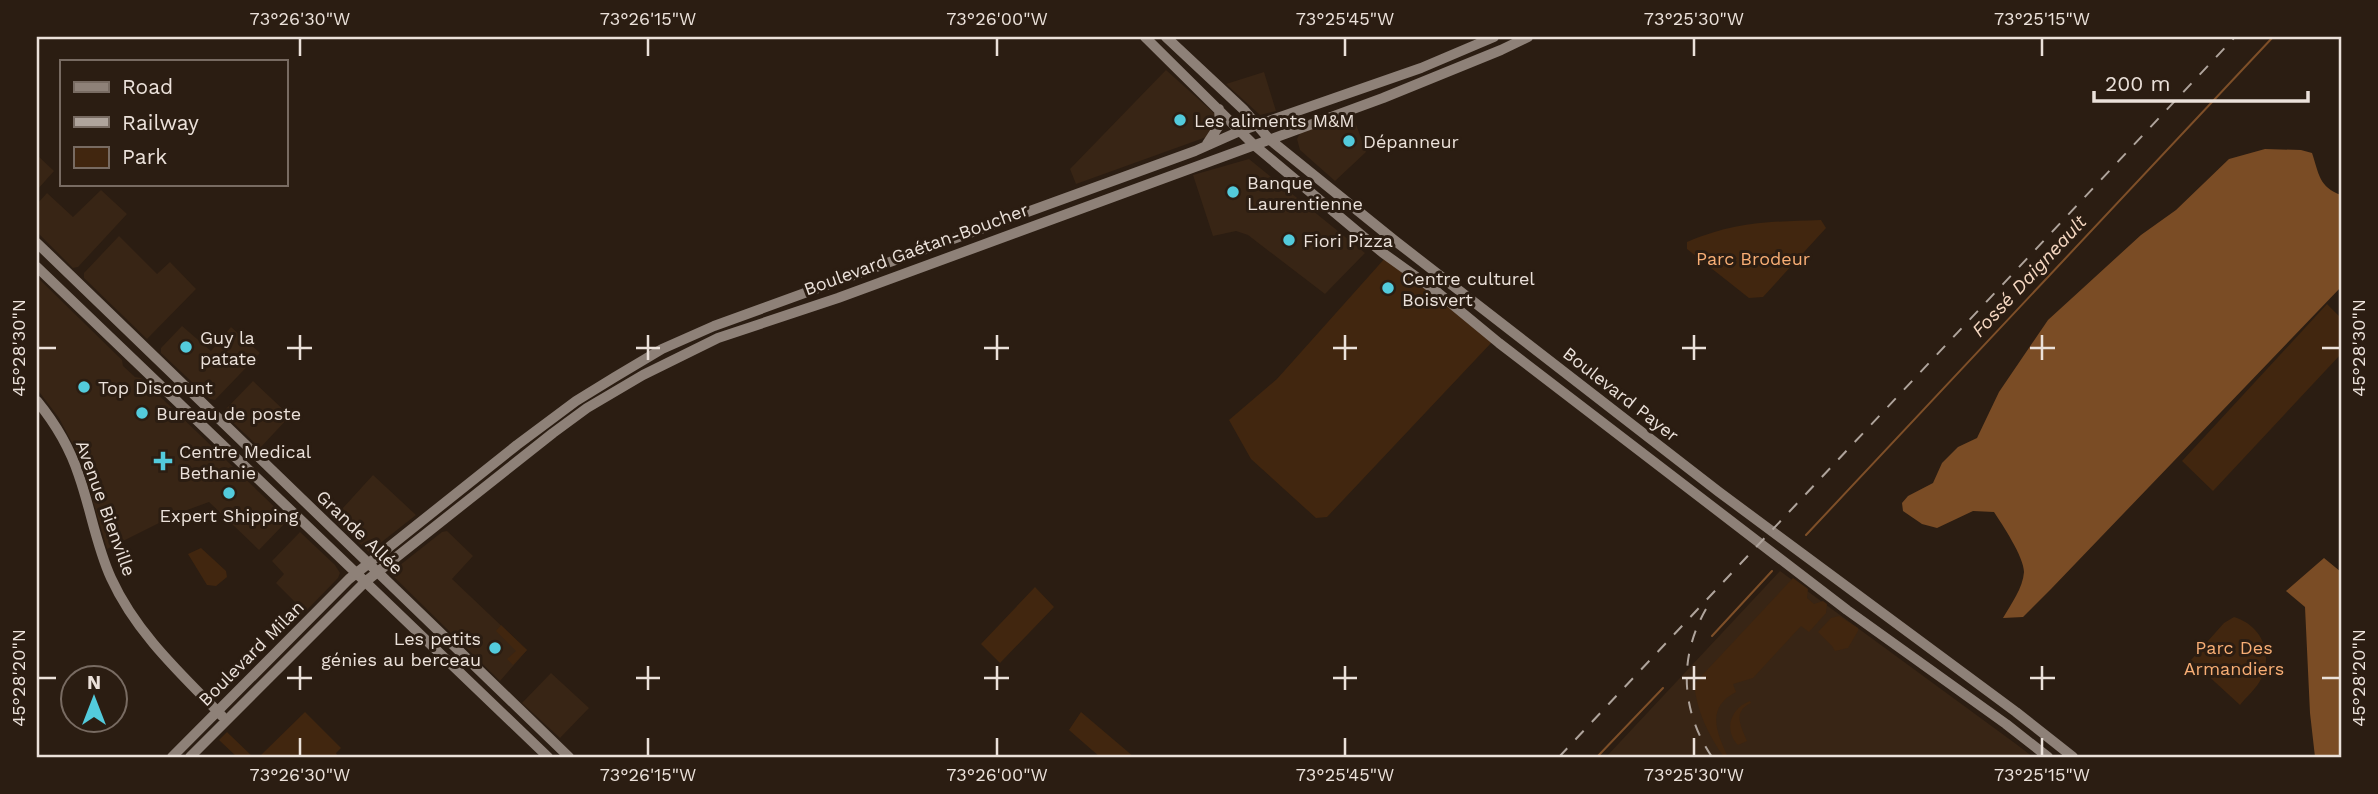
<svg xmlns="http://www.w3.org/2000/svg" width="2378" height="794" font-family="'Work Sans',sans-serif">
	<style>
		.built { fill: #382515 }
		.green { fill: #41260f }
		.forest { fill: #7a4c25 }
		.lines { fill: none; stroke-linecap: round; stroke-linejoin: round }
		.stream { stroke: #7e4f28; stroke-width: 2 }
		.secondary { stroke: #8e8178; stroke-width: 10 }
		.rail { stroke: #afa49c; stroke-width: 2; stroke-dasharray: 12 12; stroke-linecap: butt }
		.ticks { fill: none; stroke: #ebe1da; stroke-width: 2.5 }
		.poi-dot { fill: #53cbdc; stroke: #2b1d12; stroke-width: 2.5 }
		.labels { text-anchor: middle; dominant-baseline: central; stroke-width: 6; stroke-linejoin: round; paint-order: stroke }
		.poi-label { font-size: 18px; fill: #ebe1da; stroke: #2b1d12; text-anchor: start }
		.street-label { font-size: 18px; fill: #ebe1da; stroke: #2b1d12 }
		.park-label { font-size: 18px; fill: #f8ae75; stroke: #2b1d12 }
		.water-label { font-size: 19px; font-style: italic; fill: #f5d7c1; stroke: #2b1d12 }
		.neatline { fill: none; stroke: #ebe1da; stroke-width: 2.5 }
		.ticks-label { font-size: 18px; text-anchor: middle; fill: #ebe1da }
	</style>
	<rect width="100%" height="100%" fill="#2b1d12"/>
	<path class="built" d="M1166,70L1215,114L1217,120L1212,135L1076,184L1070,169Z
		M1264,72L1276,111L1260,115L1226,84Z
		M1352,113L1366,152L1335,181L1300,150L1297,139L1300,133Z
		M37,155L54,171L37,190Z
		M1249,159L1365,253L1325,294L1248,235L1236,231L1213,236L1193,175Z
		M101,190L127,214L78,267L73,268L37,232V204L47,193L73,217Z
		M119,236L157,274L170,262L196,289L147,339L84,278V273Z
		M37,277L122,360L123,366L135,377L141,378L288,520L259,550L209,502L179,513L107,549L81,460L59,418L37,389Z
		M182,326L211,351L231,327L260,353L215,400L210,399L161,353V348Z
		M253,381L290,416L260,448L225,415V410Z
		M373,475L416,515L369,552L333,519Z
		M447,531L473,556L452,579L527,650L500,681L393,576L395,569L442,532Z
		M300,532L335,565L340,573L338,578L305,612L276,583L284,574L272,561Z
		M1780,571L2016,744L2033,757H1606Z
		M551,673L589,708L560,738L522,703Z"/>
	<path class="green" d="M1821,220L1826,228L1763,297L1749,298L1687,249V242C1737,221 1769,222 1821,220Z
		M1386,257L1492,342L1327,517L1316,518L1251,459L1229,420L1277,379Z
		M2327,304L2341,318V354L2213,491L2182,461Z
		M201,548L226,571L227,577L216,586L207,585L188,554Z
		M1793,578L1808,589L1807,598L1814,604L1823,601L1827,604L1826,613L1809,632L1801,626L1753,678L1733,684L1736,692C1705,708 1717,733 1728,757H1724C1708,735 1697,711 1694,684Z
		M1035,587L1054,607L1000,663L981,644Z
		M1839,616L1858,628V631L1848,648L1835,651L1832,646L1818,632L1831,618Z
		M2234,617C2261,625 2274,653 2261,679C2257,688 2246,697 2240,705L2191,660L2224,623Z
		M501,625L527,650L513,665L507,659L516,651L496,631Z
		M1750,701L1751,703C1732,712 1741,726 1747,741L1738,745C1723,729 1731,708 1750,701Z
		M305,712L341,748L336,753L338,757H259Z
		M1081,712L1134,757H1100L1069,730Z
		M227,732L230,735L253,757H237L219,740Z"/>
	<path class="forest" d="M2265,149L2301,150L2312,153C2319,174 2319,187 2341,195V287L2051,589L2023,617L2003,618C2011,604 2023,588 2024,572C2024,557 2002,524 1994,512L1973,511L1937,528L1922,524L1903,511L1902,503L1908,496L1933,483L1942,463L1958,447L1977,438L1999,392L2048,320L2141,235L2176,210L2229,159Z
		M2324,558L2341,572V757H2315L2310,713L2305,607L2286,591Z"/>
	<g class="lines">
		<path class="stream" d="M1806,535L2273,37
			M1712,636L1772,571
			M1597,757L1663,688"/>
		<path class="secondary" d="M1145,37L1254,145L1383,253L1436,291L1499,343L1847,610L2006,724L2048,757
			M1166,37L1244,110L1269,139L1394,240L1719,492L2016,712L2073,757
			M1207,144L1220,124L1219,109
			M37,243L569,757
			M37,267L548,757
			M37,401C55,423 70,448 79,476C91,510 96,545 111,578C136,633 181,674 222,716
			M172,757L349,579L517,445L576,401L615,377L662,349L714,326L1195,151L1240,131L1421,68L1494,37
			M190,757L365,582L553,433L587,408L643,375L718,338L838,298L1383,98L1501,50L1528,37"/>
		<path class="rail" d="M1706,609C1678,658 1681,711 1712,757
			M1559,757L2235,37"/>
	</g>
	<path class="ticks" d="M300,38V56M648,38V56M997,38V56M1345,38V56M1694,38V56M2042,38V56M300,335V360M648,335V360M997,335V360M1345,335V360M1694,335V360M2042,335V360M38,348H56M287,348H312M636,348H660M984,348H1009M1333,348H1357M1682,348H1706M2030,348H2055M2322,348H2340M300,666V690M648,666V690M997,666V690M1345,666V690M1694,666V690M2042,666V690M38,678H56M287,678H312M636,678H660M984,678H1009M1333,678H1357M1682,678H1706M2030,678H2055M2322,678H2340M300,738V756M648,738V756M997,738V756M1345,738V756M1694,738V756M2042,738V756"/>
	<g class="poi-dot">
		<circle cx="1180" cy="120" r="7"/>
		<circle cx="1349" cy="141" r="7"/>
		<circle cx="1233" cy="192" r="7"/>
		<circle cx="1289" cy="240" r="7"/>
		<circle cx="1388" cy="288" r="7"/>
		<circle cx="186" cy="347" r="7"/>
		<circle cx="84" cy="387" r="7"/>
		<circle cx="142" cy="413" r="7"/>
		<path d="M159.5 450.5h7v7h7v7h-7v7h-7v-7h-7v-7h7z"/>
		<circle cx="229" cy="493" r="7"/>
		<circle cx="495" cy="648" r="7"/>
	</g>
	<g class="labels">
		<g class="poi-label">
			<text x="1194" y="120">Les aliments M&amp;M</text>
			<text x="1363" y="141">Dépanneur</text>
			<text x="1247" y="182">Banque<tspan x="1247" dy="21">Laurentienne</tspan></text>
			<text x="1303" y="240">Fiori Pizza</text>
			<text x="1402" y="278">Centre culturel<tspan x="1402" dy="21">Boisvert</tspan></text>
			<text x="200" y="337">Guy la<tspan x="200" dy="21">patate</tspan></text>
			<text x="98" y="387">Top Discount</text>
			<text x="156" y="413">Bureau de poste</text>
			<text x="179" y="451">Centre Medical<tspan x="179" dy="21">Bethanie</tspan></text>
			<text x="229" y="515" text-anchor="middle">Expert Shipping</text>
			<text x="481" y="638" text-anchor="end">Les petits<tspan x="481" dy="21">génies au berceau</tspan></text>
		</g>
		<g class="street-label">
			<text transform="translate(916 249) rotate(-20)">Boulevard Gaétan-Boucher</text>
			<text transform="translate(1621 394) rotate(38)">Boulevard Payer</text>
			<text transform="translate(106 508) rotate(70)">Avenue Bienville</text>
			<text transform="translate(360 532) rotate(44)">Grande Allée</text>
			<text transform="translate(251 653) rotate(-45)">Boulevard Milan</text>
		</g>
		<g class="park-label">
			<text x="1753" y="258">Parc Brodeur</text>
			<text x="2234" y="647">Parc Des<tspan x="2234" dy="21">Armandiers</tspan></text>
		</g>
		<g class="water-label">
			<text transform="translate(2029 276) rotate(-47)">Fossé Daigneault</text>
		</g>
	</g>
	<rect width="2378" height="794" fill="none" stroke="#2b1d12" stroke-width="77"/>
	<rect x="60" y="60" width="228" height="126" fill="#2b1d12" stroke="#786b62" stroke-width="2"/>
	<rect x="74" y="82" width="35" height="10" fill="#8e8178" stroke="#786b62" stroke-width="2"/>
	<text x="122" y="94" font-size="21" fill="#ebe1da">Road</text>
	<rect x="74" y="117" width="35" height="10" fill="#afa49c" stroke="#786b62" stroke-width="2"/>
	<text x="122" y="130" font-size="21" fill="#ebe1da">Railway</text>
	<rect x="74" y="147" width="35" height="21" fill="#41260f" stroke="#786b62" stroke-width="2"/>
	<text x="122" y="164" font-size="21" fill="#ebe1da">Park</text>
	<g transform="translate(94 699)"><circle r="33" fill="#2b1d12" stroke="#786b62" stroke-width="2"/>
	<path d="M0-5L12 26L0 18L-12 26Z" fill="#53cbdc"/>
	<text y="-10" font-size="19" font-weight="bold" text-anchor="middle" fill="#ebe1da">N</text>
	</g>
	<path d="M2094 91v10h214v-10" fill="none" stroke="#ebe1da" stroke-width="3.5"/>
	<text x="2105" y="91" font-size="21" fill="#ebe1da" stroke="#2b1d12" stroke-width="5" paint-order="stroke">200 m</text>
	<rect x="38" y="38" width="2302" height="718" class="neatline"/>
	<g class="ticks-label">
		<text x="300" y="25">73°26'30"W</text>
		<text x="648" y="25">73°26'15"W</text>
		<text x="997" y="25">73°26'00"W</text>
		<text x="1345" y="25">73°25'45"W</text>
		<text x="1694" y="25">73°25'30"W</text>
		<text x="2042" y="25">73°25'15"W</text>
		<text transform="translate(19 348) rotate(-90)" y="6">45°28'30"N</text>
		<text transform="translate(2359 348) rotate(-90)" y="6">45°28'30"N</text>
		<text transform="translate(19 678) rotate(-90)" y="6">45°28'20"N</text>
		<text transform="translate(2359 678) rotate(-90)" y="6">45°28'20"N</text>
		<text x="300" y="781">73°26'30"W</text>
		<text x="648" y="781">73°26'15"W</text>
		<text x="997" y="781">73°26'00"W</text>
		<text x="1345" y="781">73°25'45"W</text>
		<text x="1694" y="781">73°25'30"W</text>
		<text x="2042" y="781">73°25'15"W</text>
	</g>
</svg>
